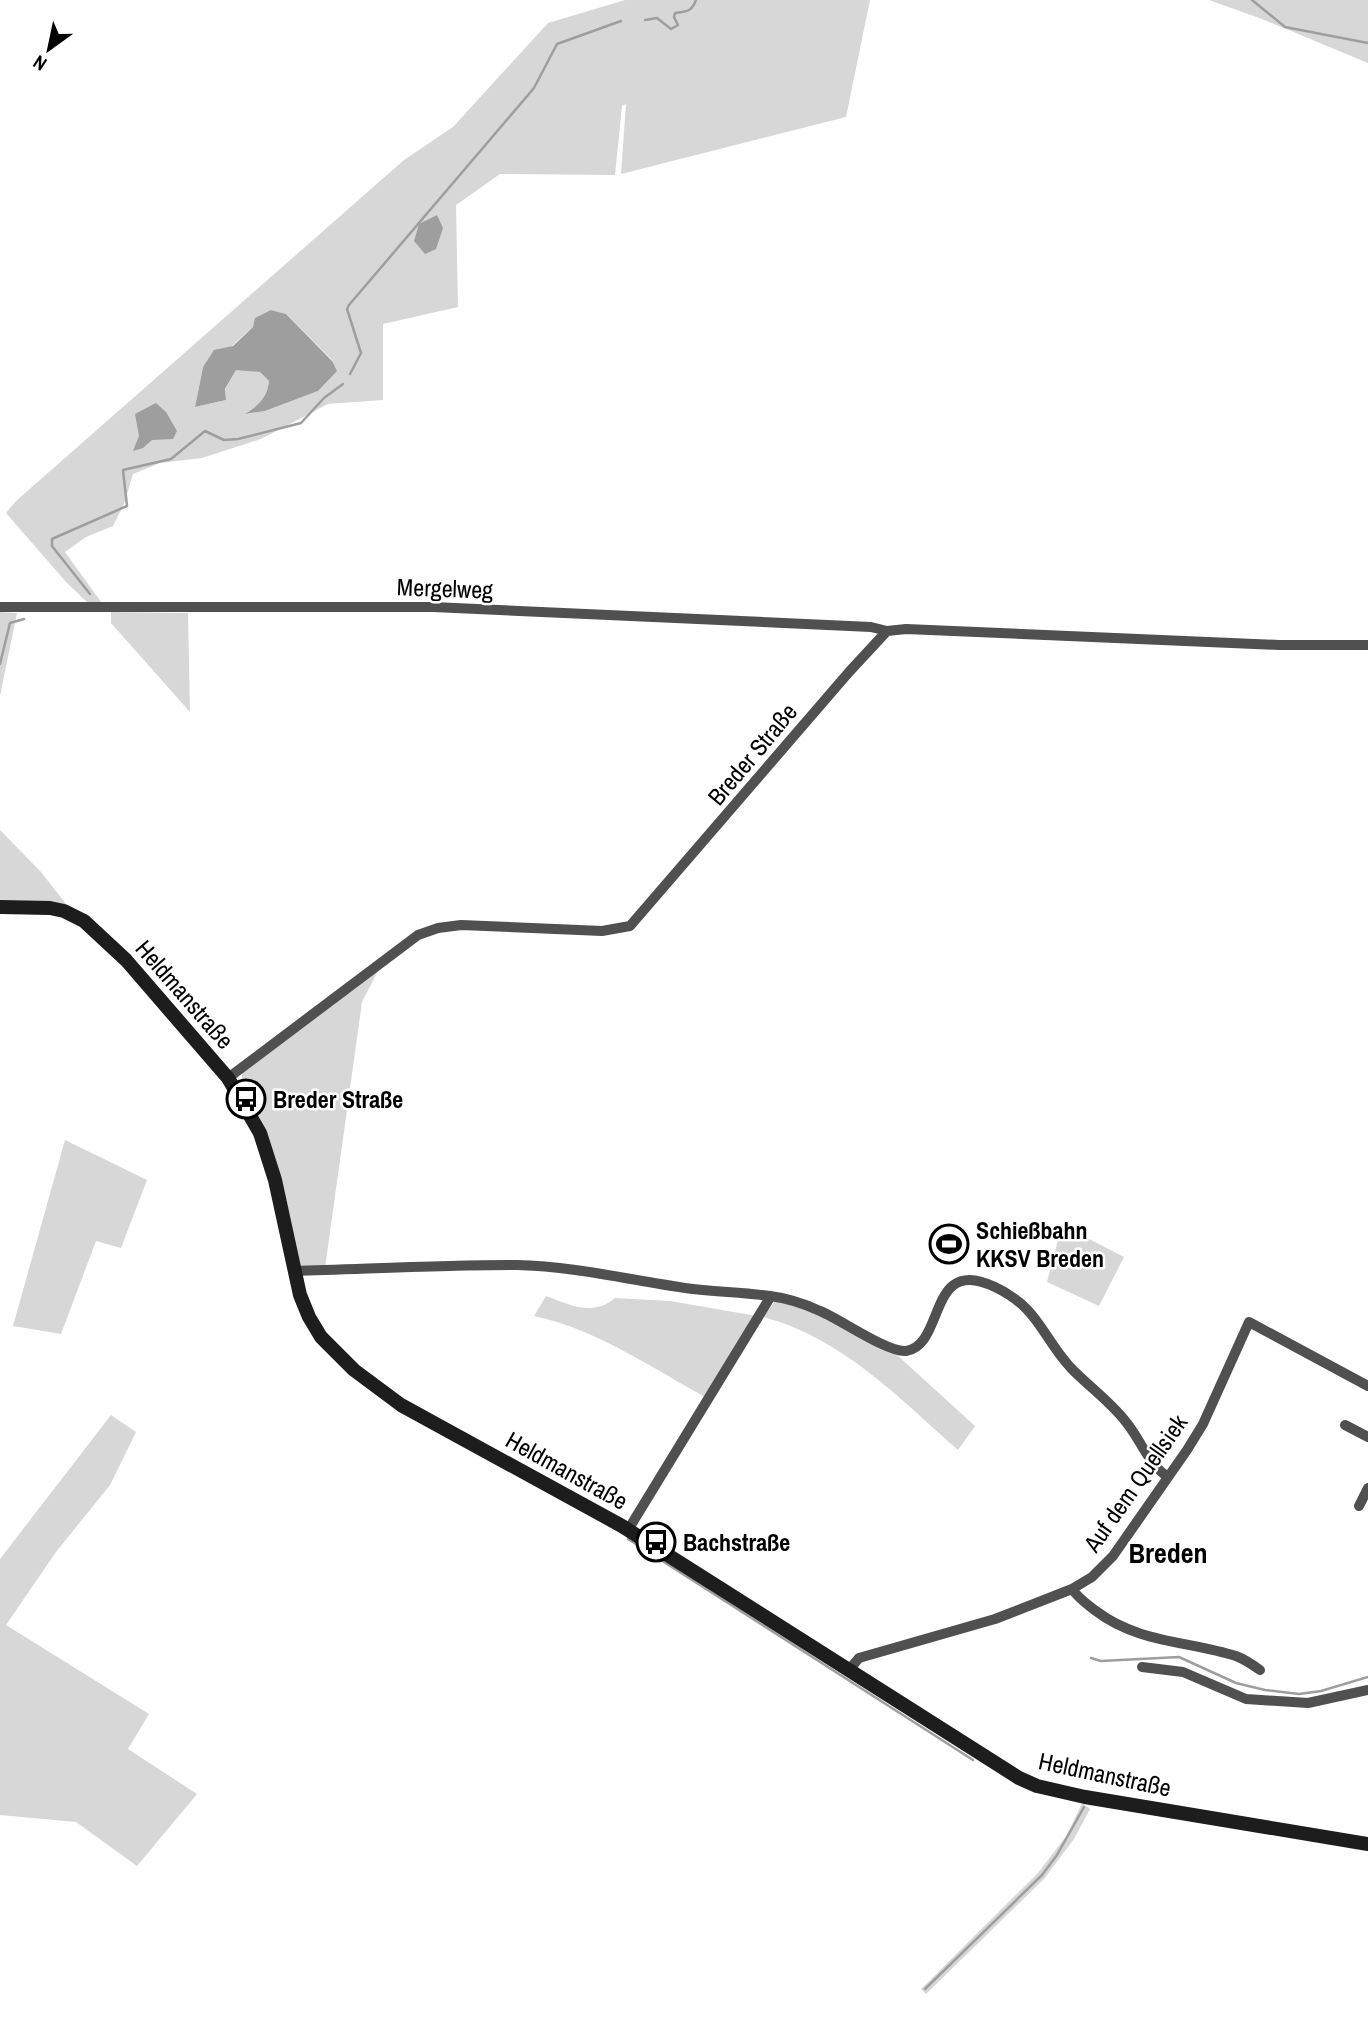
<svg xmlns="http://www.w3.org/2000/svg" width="1368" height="2033" font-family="'Archivo Narrow',sans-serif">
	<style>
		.green { fill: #d7d7d7; fill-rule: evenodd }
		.water { fill: #9e9e9e }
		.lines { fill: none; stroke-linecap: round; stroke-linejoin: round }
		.stream { stroke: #9e9e9e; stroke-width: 2.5 }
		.minor { stroke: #505050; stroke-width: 10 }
		.secondary { stroke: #1d1d1d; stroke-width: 14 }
		.labels { text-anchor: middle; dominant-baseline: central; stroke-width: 5; stroke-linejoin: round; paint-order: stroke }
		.street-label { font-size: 24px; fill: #000; stroke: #fff }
		.poi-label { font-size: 24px; font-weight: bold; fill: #000; stroke: #fff; text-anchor: start }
		.quarter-label { font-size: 28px; font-weight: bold; fill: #000; stroke: #fff }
	</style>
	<rect width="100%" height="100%" fill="#fff"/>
	<path class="green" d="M625,0H870L846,117L621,174L626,104L622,106L615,175L500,174L456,205L458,307L383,324V400L328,404L261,439L202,458L160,463L133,474L124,504L113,526L86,537L65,552L101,602H87L66,582L6,513L16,501L404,160L453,127L548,23ZM271,310L286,314L332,360L318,391L265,411L247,414C258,405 267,398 269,381L260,372L236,369L225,390L226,400L195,407L203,367L232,346Z
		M1209,0H1368V63L1262,19Z
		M0,612L17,613L0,696Z
		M111,612L188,613L190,712L111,623Z
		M0,830L41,872L69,908L0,902Z
		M379,969L362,1002L325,1268H303L297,1262L242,1089V1073Z
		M65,1140L147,1180L121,1248L96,1241L61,1334L13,1326Z
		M1062,1225L1124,1257L1099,1306L1047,1282Z
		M546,1296C570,1305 593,1317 615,1298L670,1301L757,1316L707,1398C652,1368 596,1329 534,1316Z
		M775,1301L815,1312L896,1354L975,1426L958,1450C899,1398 841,1337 763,1317Z
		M111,1415L136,1432L110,1485L56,1552L6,1625L149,1714L128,1749L197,1794L137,1866L76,1822L0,1815V1559Z
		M1082,1803L1090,1809L1074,1839L1044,1879L926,1994L921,1989L1038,1873L1067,1835Z"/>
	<path class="water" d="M437,215L443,228L436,249L425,254L414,241L419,224Z
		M271,310L286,314L332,361L337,371L318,391L265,411L245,414C258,406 267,398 269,381L260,372L236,370L225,389L226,400L195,407L203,367L214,350L233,346L253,327L255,318Z
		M156,403L166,412L177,431L173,439L152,440L143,448L133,451L139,436L135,414Z"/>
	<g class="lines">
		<path class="stream" d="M1252,0L1285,27L1368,43
			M645,20L657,18L671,29L678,25L674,17L675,13C686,11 691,13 696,0
			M350,374L361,353L347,309L349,305L534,88L557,44L621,21
			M90,594L52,546V539L127,506L123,470L171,459L205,431L224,440L238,439L301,423L324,398L343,384
			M0,664L10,623L24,619
			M628,1539L973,1760
			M1091,1658L1101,1661L1179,1657L1236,1683L1265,1690L1299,1694L1321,1691L1368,1677
			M925,1989L1042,1875L1057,1855L1084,1807"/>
		<path class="minor" d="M0,607H433L871,627L887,631
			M228,1078L418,935L438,928L461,925L602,931L630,926L849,672L887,631L906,629L1279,645H1368
			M294,1271C368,1269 443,1265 517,1265C573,1266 630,1280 685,1288C713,1292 742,1292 770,1296C786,1298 805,1304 820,1311C840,1319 888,1353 906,1351C946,1345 927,1254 995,1287C1039,1308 1041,1335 1070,1367C1088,1386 1110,1401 1126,1422C1141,1440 1148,1464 1168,1477
			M1345,1425L1368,1437
			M1359,1506L1368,1488
			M628,1530L771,1296
			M1072,1589C1079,1599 1087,1604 1096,1611C1138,1643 1188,1641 1236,1656C1244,1659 1253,1665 1260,1670
			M1142,1667L1183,1672L1246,1699L1308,1703L1368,1690
			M848,1671L859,1658L995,1619L1072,1589L1092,1577L1113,1556L1187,1450L1203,1424L1249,1322L1368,1386"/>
		<path class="secondary" d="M0,907L50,908L64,911L84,921L126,960L228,1078L260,1133L275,1180L300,1295L309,1317L321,1337L354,1370L401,1405L622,1526L1019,1778L1037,1786L1085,1797L1368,1844"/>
	</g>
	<defs>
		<symbol id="bus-ring" viewBox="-11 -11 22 22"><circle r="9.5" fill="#fff" stroke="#000" stroke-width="1.5"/><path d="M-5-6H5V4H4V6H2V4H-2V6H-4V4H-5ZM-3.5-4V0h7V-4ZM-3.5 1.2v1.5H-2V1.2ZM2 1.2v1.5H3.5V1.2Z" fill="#000"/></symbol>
		<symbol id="stadium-ring" viewBox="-11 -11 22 22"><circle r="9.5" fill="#fff" stroke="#000" stroke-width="1.5"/><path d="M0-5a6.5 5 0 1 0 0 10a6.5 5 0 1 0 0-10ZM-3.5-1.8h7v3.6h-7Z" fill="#000"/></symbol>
	</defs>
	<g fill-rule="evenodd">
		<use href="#bus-ring" x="224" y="1077" width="44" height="44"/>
		<use href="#stadium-ring" x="927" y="1222" width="44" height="44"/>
		<use href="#bus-ring" x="634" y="1520" width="44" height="44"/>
	</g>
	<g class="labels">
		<g class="street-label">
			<text transform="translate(445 588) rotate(2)">Mergelweg</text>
			<text transform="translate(752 754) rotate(-50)">Breder Straße</text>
			<text transform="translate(185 994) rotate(49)">Heldmanstraße</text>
			<text transform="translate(567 1470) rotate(29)">Heldmanstraße</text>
			<text transform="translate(1135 1483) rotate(-55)">Auf dem Quellsiek</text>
			<text transform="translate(1105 1774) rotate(12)">Heldmanstraße</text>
		</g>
		<g class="poi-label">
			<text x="273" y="1099">Breder Straße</text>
			<text x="976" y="1230">Schießbahn<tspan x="976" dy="28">KKSV Breden</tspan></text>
			<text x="683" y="1542">Bachstraße</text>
		</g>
		<g class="quarter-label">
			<text x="1168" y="1553">Breden</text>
		</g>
	</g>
	<g transform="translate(49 49) rotate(213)" stroke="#ffffff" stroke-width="5" paint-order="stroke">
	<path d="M0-5L12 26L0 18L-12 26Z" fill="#000000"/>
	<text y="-10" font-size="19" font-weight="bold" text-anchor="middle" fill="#000000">N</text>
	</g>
</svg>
